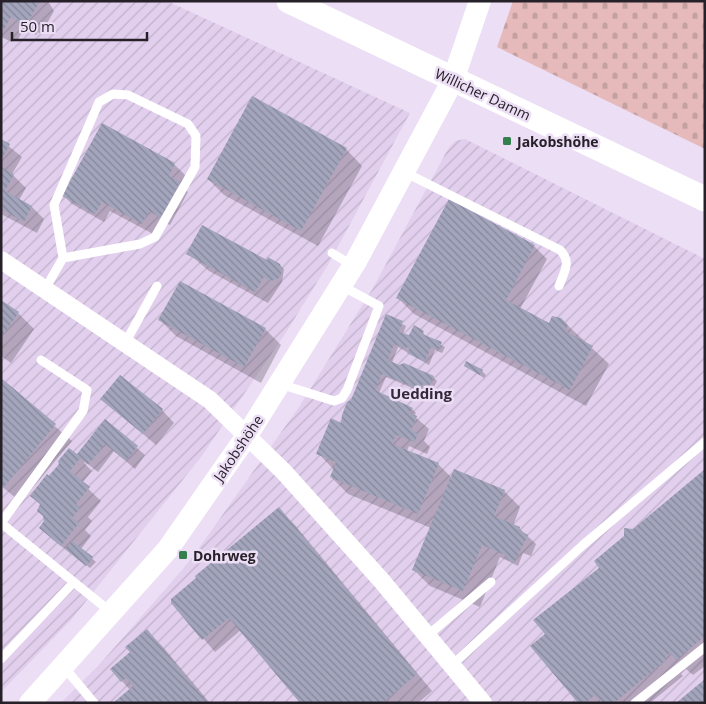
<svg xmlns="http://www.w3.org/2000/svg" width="706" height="704" font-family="'Open Sans',sans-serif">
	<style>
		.industrial { fill: url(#industrial-furrows) }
		.cemetery { fill: url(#cemetery-stones) }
		.shadow { fill: #0003 }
		.building { fill: url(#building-back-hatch) }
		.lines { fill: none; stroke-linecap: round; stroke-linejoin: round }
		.service { stroke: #fff; stroke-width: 9 }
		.minor { stroke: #fff; stroke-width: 18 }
		.tertiary { stroke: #fff; stroke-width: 22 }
		.secondary { stroke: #fff; stroke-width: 25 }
		.poi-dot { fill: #347f4e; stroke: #ecdef5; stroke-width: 2 }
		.labels { text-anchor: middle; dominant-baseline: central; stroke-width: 5; stroke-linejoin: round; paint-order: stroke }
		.street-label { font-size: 14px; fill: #262129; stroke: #ecdef5 }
		.poi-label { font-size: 14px; font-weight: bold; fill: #262129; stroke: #ecdef5; text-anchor: start }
		.neighbourhood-label { font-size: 15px; font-weight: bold; fill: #322839; stroke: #ecdef5 }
	</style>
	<defs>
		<pattern id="industrial-furrows" width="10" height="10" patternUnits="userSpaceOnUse" patternTransform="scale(1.25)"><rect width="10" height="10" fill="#e1cfed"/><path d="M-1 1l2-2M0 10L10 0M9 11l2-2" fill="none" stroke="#c1b1cb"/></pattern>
		<pattern id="cemetery-stones" width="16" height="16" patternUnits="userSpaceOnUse" patternTransform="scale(1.25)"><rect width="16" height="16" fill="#e6babb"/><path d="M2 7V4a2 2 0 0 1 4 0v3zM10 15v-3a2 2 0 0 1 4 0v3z" fill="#c5a0a1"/></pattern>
		<pattern id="building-back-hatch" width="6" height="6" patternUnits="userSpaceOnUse" patternTransform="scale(1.25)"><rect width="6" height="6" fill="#a3a5bd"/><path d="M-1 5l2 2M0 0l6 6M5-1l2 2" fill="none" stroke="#85869a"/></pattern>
	</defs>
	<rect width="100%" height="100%" fill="#ecdef5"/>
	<path class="industrial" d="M1,1H167L410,113L329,263L285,334L201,457L71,620L1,692Z
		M465,139L705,259V703H61L100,664L189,562L299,407L373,288L449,147L455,141Z"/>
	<path class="cemetery" d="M513,1H705V149L497,47Z"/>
	<path class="shadow" d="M1,1H48L54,11L41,34L38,32L36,35L24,29L17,41L14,39L12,42L1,37Z
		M102,125L174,164L187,177L182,186L188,192L170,225L163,222L155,235L110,211L104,222L72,204L64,196Z
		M1,140L22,157L12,174L26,188L19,200L32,207L44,219L37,233L1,214Z
		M346,149L362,166L318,246L224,195L208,179Z
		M449,201L534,246L547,259L520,309L549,325L563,321L609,364L586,406L414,314L398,298Z
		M188,253L280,265L284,269L282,282L268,303L209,271Z
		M1,301L18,313L34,329L11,363L1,356Z
		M387,316L406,326L403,334L409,336L423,332L426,337L445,347L442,353L435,350L429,365L398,347L392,363L433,377L437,381L433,389L427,387L424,393L386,377L379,393L412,409L416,413L414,416L429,429L424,441L430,447L427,454L409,446L407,451L438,464L452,478L504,491L520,507L513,526L519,528L536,544L531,556L523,553L518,566L500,557L480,607L430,586L414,570L431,528L348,494L331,477L334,470L318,453L347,426L356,392Z
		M160,320L265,329L281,345L261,383L176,336Z
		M465,366L482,371L486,375L484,378Z
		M1,380L72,441L21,502L1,486Z
		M102,399L162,410L174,423L156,445Z
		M105,421L145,455L135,469L114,451L98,472L85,462L84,463L92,471L82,483L101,501L88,517L92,521L85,530L91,536L81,549L96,562L90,568L53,540L41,528L46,522L41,505L31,496L49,478L77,456Z
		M705,470V666L693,675L686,669L681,674L683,676L650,703H579L546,635L633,530Z
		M278,509L295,525L432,691L418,703H301L241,630L215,652L172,602Z
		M147,631L163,647L210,703H115L130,690L122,681L131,653Z"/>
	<path class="building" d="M1,1H40L28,22L25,20L23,24L11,17L4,29L1,27Z
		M252,96L347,148L301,231L207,179Z
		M102,123L175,163L169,176L180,182L161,218L149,211L142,224L102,202L95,214L62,196Z
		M1,139L10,144L1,160Z
		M1,167L14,174L5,191L32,206L24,222L1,209Z
		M449,199L535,245L506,300L549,323L552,316L561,318L568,325L565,331L593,346L570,390L396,298Z
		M202,225L267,260L268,257L280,264L282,272L279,278L271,281L264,277L255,292L186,254Z
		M180,281L266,328L244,367L158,320Z
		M1,300L19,312L1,338Z
		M386,314L403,321L399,332L409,335L414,325L424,331L422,334L442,342L438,350L431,347L425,362L407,353L410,348L407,347L406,349L394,344L388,360L399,365L404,363L434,376L429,386L423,384L420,390L382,374L375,390L413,408L410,413L417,416L411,430L418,433L415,442L396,435L392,444L439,463L418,514L330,477L336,462L316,454L331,418L341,423L342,415L347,402L351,400Z
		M466,361L483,370L480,375L464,366Z
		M120,375L163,409L143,434L100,399Z
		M1,378L56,424L4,487L1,485Z
		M105,419L138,446L126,461L105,444L89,464L80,458L70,471L90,487L76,504L80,508L72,518L79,523L61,546L39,528L44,521L43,516L37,511L40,504L30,496L47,474L49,476L59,464L58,461L69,448L77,454Z
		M454,469L505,490L494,516L520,527L519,530L528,535L514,563L506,559L507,556L482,545L463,591L412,570Z
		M705,469V636L676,660L670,653L665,657L667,659L614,703H602L595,695L585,703H578L530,646L545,634L533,620L599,568L594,561L624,536V528L633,529Z
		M279,507L417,674L382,703H300L229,618L202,640L171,603V599L196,578L195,576Z
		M72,541L93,557L86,566L65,549Z
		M147,629L208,703H113L133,686L126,678L121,682L110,669L130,652L125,647Z
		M705,679V703H676Z"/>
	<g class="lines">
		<path class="service" d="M404,172L560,250C572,262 564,272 559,286
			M332,253L353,266
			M45,289L63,258L54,205L99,102L113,94L128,95L188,124L196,136L195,167L155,237L140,244L63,258
			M125,343L157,286
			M41,360L87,390L83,411L1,523L112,613
			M280,384L334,401L342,398L347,390L379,306L342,286
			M427,636L491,582
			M1,659L74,582
			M451,666L583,545L705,442
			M64,667L94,703
			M635,703L705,647"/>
		<path class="minor" d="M1,260L210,400L284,472L381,580L483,703"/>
		<path class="tertiary" d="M30,703L168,549L246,437L355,263L453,80L480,1"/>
		<path class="secondary" d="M289,1L705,199"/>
	</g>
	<g class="poi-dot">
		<rect x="502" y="136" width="10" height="10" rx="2.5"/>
		<rect x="178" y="550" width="10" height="10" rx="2.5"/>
	</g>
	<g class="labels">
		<g class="street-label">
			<text transform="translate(483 94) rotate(25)">Willicher Damm</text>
			<text transform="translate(238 448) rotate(-56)">Jakobshöhe</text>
		</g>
		<g class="poi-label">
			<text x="517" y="141">Jakobshöhe</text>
			<text x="193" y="555">Dohrweg</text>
		</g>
		<g class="neighbourhood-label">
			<text x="421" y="393">Uedding</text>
		</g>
	</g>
	<rect width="706" height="704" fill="none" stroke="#262129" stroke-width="5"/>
	<path d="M12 32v8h135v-8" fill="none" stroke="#262129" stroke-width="2.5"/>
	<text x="20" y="32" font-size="15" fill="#262129" stroke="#ecdef5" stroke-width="4" paint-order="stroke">50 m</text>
</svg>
